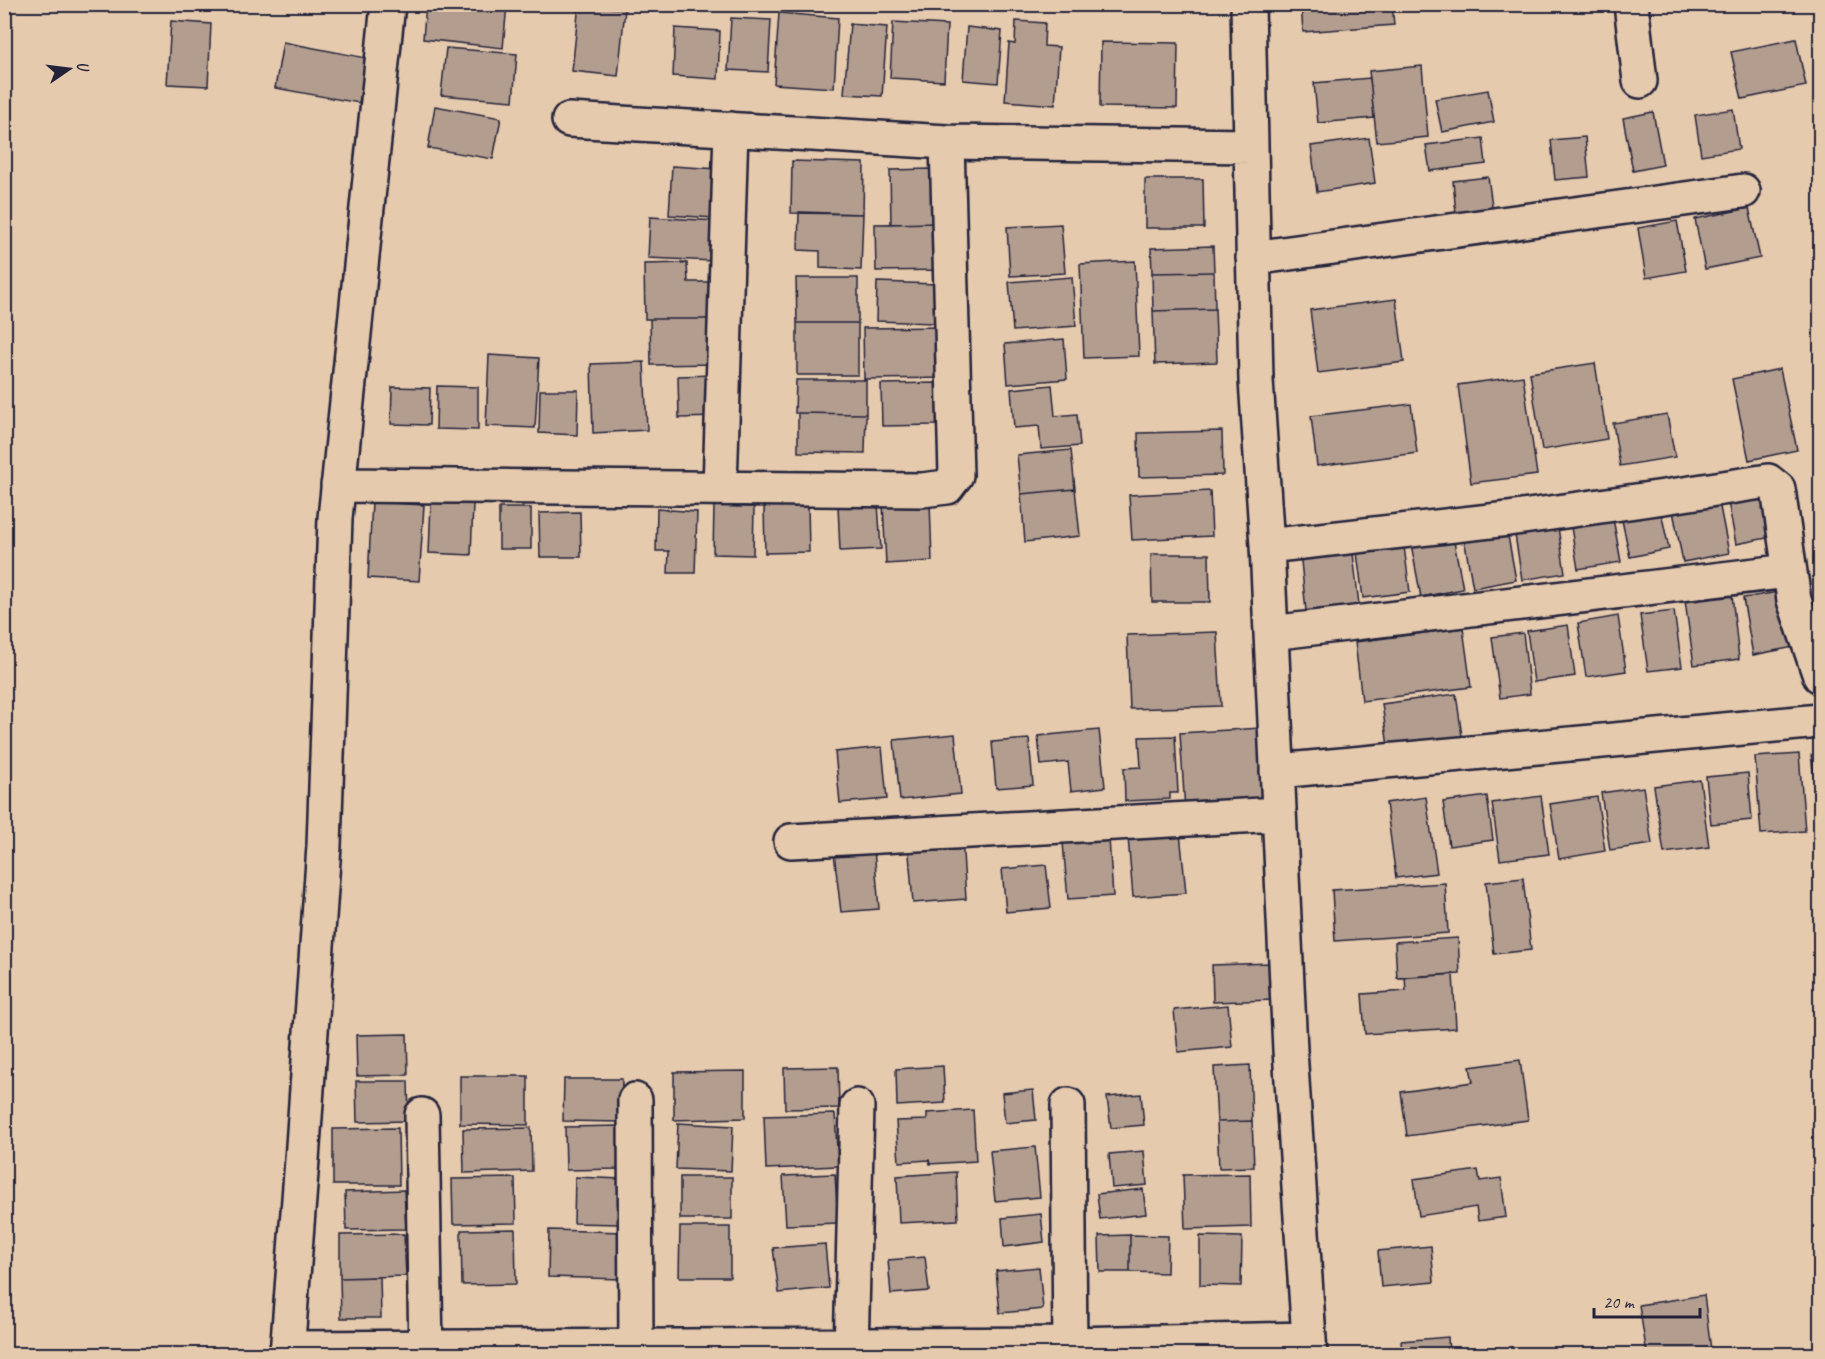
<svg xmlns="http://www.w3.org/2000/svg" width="1825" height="1359" font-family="Caveat,sans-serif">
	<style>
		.building { fill: #b39d8f; stroke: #22223b; stroke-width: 1.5 }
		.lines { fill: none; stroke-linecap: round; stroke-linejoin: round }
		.minor-casing { stroke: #22223b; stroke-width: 38 }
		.minor { stroke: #e6caad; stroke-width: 33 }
	</style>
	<rect width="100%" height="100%" fill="#e6caad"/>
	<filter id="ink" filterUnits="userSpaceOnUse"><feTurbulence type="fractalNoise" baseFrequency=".0167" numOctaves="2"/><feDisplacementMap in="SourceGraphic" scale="12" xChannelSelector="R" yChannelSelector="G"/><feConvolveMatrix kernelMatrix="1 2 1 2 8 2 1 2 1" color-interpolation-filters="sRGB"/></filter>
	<g filter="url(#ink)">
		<path class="building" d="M286,4H333L332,10Z
			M426,4H507L503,48L423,39Z
			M579,4L625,9L618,76L572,71Z
			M1301,4H1392L1394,25L1303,32Z
			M779,13L838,18L834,88L774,84Z
			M731,18L771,20L768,72L728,70Z
			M171,21L211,24L208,86L167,84Z
			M1016,21L1045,23L1044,46L1059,47L1055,105L1005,101L1009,43L1015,44Z
			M893,22L947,25L944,81L890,78Z
			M850,24L887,27L882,96L844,94Z
			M967,27L1002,31L998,83L963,80Z
			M675,28L720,31L718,79L673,76Z
			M1796,39L1806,86L1742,99L1731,52Z
			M283,42L366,58L359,103L275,88Z
			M1101,42L1178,43L1177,108L1100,107Z
			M446,48L517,54L513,101L441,95Z
			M1422,66L1428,137L1377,142L1369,71Z
			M1370,78L1374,118L1318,123L1314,83Z
			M1488,90L1494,122L1442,132L1435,99Z
			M435,106L501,118L493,159L428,148Z
			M1733,109L1739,149L1701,155L1695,115Z
			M1653,112L1663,165L1633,171L1623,118Z
			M1585,137L1589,177L1555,180L1551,140Z
			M1369,138L1375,183L1317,192L1311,146Z
			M1483,138L1486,164L1430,171L1426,145Z
			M792,161L864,163L863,214L791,213Z
			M672,166L718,169L715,218L669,215Z
			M932,169L933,223L891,224L890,170Z
			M1488,177L1494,220L1457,224L1453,181Z
			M1145,179H1203L1204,228H1145Z
			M1749,208L1760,258L1705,269L1695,219Z
			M799,212L863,214L861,270L820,268V251L798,250Z
			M650,217L716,221L714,261L648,258Z
			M1677,221L1686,271L1646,278L1638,228Z
			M944,223V270L876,271L875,224Z
			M1061,224L1065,273L1010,276L1007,227Z
			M1213,246L1214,272L1152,273L1151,248Z
			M1135,261L1139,356L1084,358L1080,264Z
			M687,263L688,282H714V319H645L644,264Z
			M1214,272L1215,309L1153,311L1152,273Z
			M1072,277L1076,326L1013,331L1009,282Z
			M796,278H858V323H797Z
			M877,282L936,284L934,323L876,321Z
			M1396,299L1404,362L1318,373L1310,310Z
			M1215,309L1217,362L1155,364L1153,311Z
			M650,319H714L715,364L651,365Z
			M797,323H858V375H797Z
			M948,327L949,378L864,379L863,328Z
			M1064,339L1067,379L1008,384L1005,344Z
			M489,355L539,358L535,428L486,426Z
			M644,362L647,430L593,433L591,364Z
			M1595,363L1607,439L1542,450L1530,373Z
			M1780,369L1797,450L1749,460L1732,379Z
			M716,375L717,417L679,418L678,376Z
			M1523,376L1537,475L1471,483L1458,385Z
			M796,380H866V414L795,413Z
			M937,383L938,425L882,426L881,384Z
			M1052,385L1055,416L1077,414L1080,446L1041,449L1039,426L1014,428L1011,389Z
			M437,386L478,387V430L436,429Z
			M392,387L430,388L429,425L391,424Z
			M540,390H578L577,435L539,433Z
			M1411,404L1417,453L1317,466L1311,416Z
			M798,413L866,414L865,453L798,452Z
			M1667,414L1675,457L1620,466L1613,423Z
			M1222,431L1223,475L1139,477L1138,433Z
			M1071,450L1075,489L1021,494L1017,455Z
			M1768,488L1777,536L1736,544L1727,496Z
			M1075,489L1080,536L1025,542L1021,494Z
			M1210,491L1212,536L1132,540L1129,495Z
			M372,502L424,505L419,581L368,578Z
			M431,502L473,504L471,555L429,553Z
			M930,502L932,561L886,564L883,504Z
			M1719,502L1729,553L1683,562L1673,511Z
			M1659,503L1669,549L1630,557L1620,511Z
			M878,504L881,549L840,551L838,506Z
			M808,505L809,552L765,553L764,506Z
			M714,506L754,507L753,555L713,554Z
			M499,508H531V549H499Z
			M657,509L697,512L695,573H668L669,551H656Z
			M580,512L581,557H540L539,513Z
			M1612,513L1621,562L1578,569L1570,521Z
			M1557,521L1565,573L1522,580L1514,528Z
			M1506,525L1516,580L1473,588L1463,533Z
			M1452,531L1463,589L1421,597L1410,539Z
			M1403,539L1410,592L1363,598L1356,545Z
			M1352,545L1359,605L1306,611L1300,551Z
			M1151,554H1209L1210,602H1152Z
			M1784,591L1794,647L1753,655L1743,598Z
			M1732,595L1739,659L1694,665L1685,601Z
			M1674,611L1682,667L1648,671L1640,615Z
			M1618,616L1626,671L1586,677L1578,623Z
			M1568,625L1575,676L1534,682L1527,631Z
			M1463,628L1471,687L1362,701L1355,642Z
			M1217,632L1221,706L1130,709L1127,635Z
			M1523,633L1530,694L1500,698L1492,637Z
			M1456,694L1462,736L1388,746L1382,704Z
			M1261,728L1266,806L1185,810L1180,733Z
			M1099,730L1105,787L1071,791L1068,762L1041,765L1038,736Z
			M955,734L961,794L900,800L894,740Z
			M1175,736L1178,793H1170V799L1125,801L1124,768L1141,767L1139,737Z
			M1029,739L1033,785L996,788L992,742Z
			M882,747L887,799L840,803L835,752Z
			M1820,753V820L1811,755Z
			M1799,754L1805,831L1761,834L1755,757Z
			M1748,773L1752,820L1711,824L1706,777Z
			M1700,780L1709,847L1664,853L1654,786Z
			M1643,787L1652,844L1610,850L1601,793Z
			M1487,796L1493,840L1449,846L1443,802Z
			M1541,796L1549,854L1500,860L1492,803Z
			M1426,797L1437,873L1396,878L1386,803Z
			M1597,797L1605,851L1559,859L1550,804Z
			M1180,833L1186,893L1133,897L1128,837Z
			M962,838L966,899L913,903L908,842Z
			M1109,839L1113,896L1068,899L1063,843Z
			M874,849L879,909L841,912L834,853Z
			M1046,865L1051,908L1006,912L1002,869Z
			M1523,878L1531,950L1494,954L1486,882Z
			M1445,883L1448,933L1335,941L1332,890Z
			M1458,938L1460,974L1397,978L1395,942Z
			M1271,963L1273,1000L1213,1002L1212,965Z
			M1453,974L1456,1028L1365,1034L1362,994L1406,991L1405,977Z
			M1228,1005L1232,1047L1178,1052L1174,1010Z
			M407,1034L408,1075L357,1076L356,1035Z
			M1520,1060L1528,1120L1407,1136L1401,1092L1473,1082L1470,1067Z
			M1250,1065L1252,1121L1217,1122L1214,1067Z
			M943,1066L945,1103L897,1106L896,1069Z
			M838,1067L839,1108L785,1109L784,1068Z
			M745,1071V1118L674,1120V1072Z
			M460,1076H528V1125L460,1124Z
			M564,1079H622L621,1122L563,1121Z
			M356,1081H408L409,1121L357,1122Z
			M1033,1090L1036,1120L1005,1123L1002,1093Z
			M1141,1094L1144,1125L1111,1128L1107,1097Z
			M973,1110L976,1161L930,1164L929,1160L899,1162L896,1121L927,1120V1113Z
			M835,1114L838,1166L766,1169L764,1116Z
			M1252,1121L1254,1167L1219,1168L1217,1122Z
			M678,1123L733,1126L731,1171L676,1169Z
			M620,1126V1169L566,1170L565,1127Z
			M398,1128L399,1185H333V1129Z
			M531,1128L532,1171L464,1173L463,1129Z
			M1035,1147L1040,1197L995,1201L990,1151Z
			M1144,1151L1147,1185L1112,1188L1109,1154Z
			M1478,1170L1480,1181L1501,1178L1506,1217L1478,1221L1476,1207L1419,1216L1414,1179Z
			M956,1172L958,1220L899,1223L897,1176Z
			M835,1174L838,1223L786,1225L783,1176Z
			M1250,1174L1251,1227L1185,1229L1183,1175Z
			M575,1177L621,1179L619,1224L574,1223Z
			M680,1177H732V1219H680Z
			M515,1178L516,1223L453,1224L452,1179Z
			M1143,1189L1146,1214L1100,1219L1097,1194Z
			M404,1190L406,1229L346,1230L345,1192Z
			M1041,1214L1044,1242L1004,1247L1002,1218Z
			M680,1227H730V1277H679Z
			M515,1229L516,1284L462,1285L461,1230Z
			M549,1230L624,1232L623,1279L548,1277Z
			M404,1234L406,1276L340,1278V1235Z
			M1130,1235V1272H1100L1099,1236Z
			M1130,1235L1168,1236L1167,1273L1130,1272Z
			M1200,1236L1242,1237L1241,1286L1200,1285Z
			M825,1244L829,1288L779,1293L773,1248Z
			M1431,1246L1434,1282L1381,1287L1378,1251Z
			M925,1257L929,1291L891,1294L888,1260Z
			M1039,1267L1043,1309L1000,1313L996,1271Z
			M380,1277L381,1318H341L340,1278Z
			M1704,1295L1711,1350L1677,1354H1647L1639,1305Z
			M1448,1337L1449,1354H1402L1401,1341Z"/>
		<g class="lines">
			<defs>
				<path id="minor" d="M1248,4L1256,380L1267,546L1290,1050L1310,1354
					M1631,4L1640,81
					M569,120L947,142
					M1253,258L1743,191
					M338,485L922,490L947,487L956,475L947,142L1251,146
					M720,488L731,129
					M1267,546L1508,519L1664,497L1768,481L1778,489L1794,600L1820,676
					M1271,633L1789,571
					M1277,771L1820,721
					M791,841L1279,814
					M635,1100L636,1354
					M1068,1105L1070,1354
					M422,1115L426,1354
					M287,1348L1070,1344L1308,1339
					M287,1354L302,1160L324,846L335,518L388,4
					M851,1354L857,1106"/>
			</defs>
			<use href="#minor" class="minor-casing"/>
			<use href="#minor" class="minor"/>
		</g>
	</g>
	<rect width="1825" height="1359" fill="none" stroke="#e6caad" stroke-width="24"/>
	<rect x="12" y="12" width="1801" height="1335" fill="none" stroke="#22223b" stroke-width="2" filter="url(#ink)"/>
	<g transform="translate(69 69) rotate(76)" stroke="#e6caad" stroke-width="4.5" paint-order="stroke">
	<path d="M0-4.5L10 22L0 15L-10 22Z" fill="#22223b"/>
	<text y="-9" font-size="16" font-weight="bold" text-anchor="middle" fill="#22223b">U</text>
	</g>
	<path d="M1594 1308v9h106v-9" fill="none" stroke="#22223b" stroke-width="3"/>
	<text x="1603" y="1308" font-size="18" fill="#22223b" stroke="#e6caad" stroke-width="4.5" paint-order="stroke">20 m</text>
</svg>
